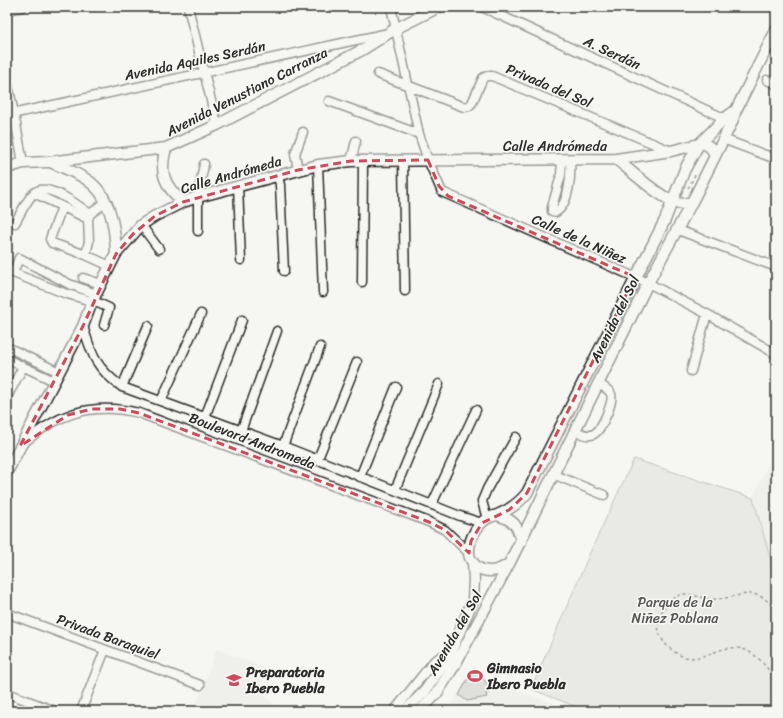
<svg xmlns="http://www.w3.org/2000/svg" width="783" height="718" font-family="Sriracha,sans-serif">
	<style>
		.built { fill: #e7e7e3 }
		.green { fill: #d9d9d5; stroke: #828280 }
		.building { fill: #c3c3c0; stroke: #2b2b2b }
		.lines { fill: none; stroke-linecap: round; stroke-linejoin: round }
		.minor-casing { stroke: #2b2b2b; stroke-width: 11 }
		.major-casing { stroke: #2b2b2b; stroke-width: 13 }
		.path { stroke: #2b2b2b; stroke-width: 1.5; stroke-dasharray: 3 3; stroke-linecap: butt }
		.minor { stroke: #f6f6f2; stroke-width: 8 }
		.major { stroke: #f6f6f2; stroke-width: 10 }
		.marked { fill: none; stroke: #d1495b; stroke-width: 3; stroke-dasharray: 8 5; stroke-linejoin: round }
		.labels { text-anchor: middle; dominant-baseline: central; stroke-width: 3.5; stroke-linejoin: round; paint-order: stroke }
		.street-label { font-size: 14px; fill: #2b2b2b; stroke: #f6f6f2 }
		.park-label { font-size: 14px; fill: #565656; stroke: #f6f6f2 }
		.poi-label { font-size: 14px; font-weight: bold; fill: #2b2b2b; stroke: #f6f6f2; text-anchor: start }
	</style>
	<rect width="100%" height="100%" fill="#f6f6f2"/>
	<filter id="ink" filterUnits="userSpaceOnUse"><feTurbulence type="fractalNoise" baseFrequency=".025" numOctaves="2"/><feDisplacementMap in="SourceGraphic" scale="8" xChannelSelector="R" yChannelSelector="G"/><feConvolveMatrix kernelMatrix="1 2 1 2 8 2 1 2 1" color-interpolation-filters="sRGB"/></filter>
	<g filter="url(#ink)">
		<path class="built" d="M776,446V578L753,498Z
			M217,649L267,669L259,691L281,711H193Z
			M470,672L560,706L573,711H448Z"/>
		<path class="green" d="M634,459L753,498L776,578V711H587L531,689L593,546Z
			M560,706L561,711H510Z"/>
		<path class="building" d="M474,668L488,685L490,692L486,693L487,697L467,701L459,695Z"/>
		<g class="lines">
			<defs>
				<path id="minor" d="M188,7L217,125
					M391,7L419,134L428,160L442,192L648,283L707,314L776,354
					M482,7L728,120
					M7,10L22,7
					M378,74L464,107L469,106L472,103L483,78L487,76H492L671,151
					M767,80L776,84
					M7,81L14,113L23,163
					M329,101L419,134
					M7,115L384,34
					M723,139L776,159
					M403,160L405,291
					M562,160L561,175L552,207V211L556,212C570,203 571,174 570,160
					M351,161L356,141
					M318,165L323,292
					M298,170L295,154L303,132
					M278,176L280,185L284,271
					M238,186L241,260
					M34,193L88,219
					M62,207L50,239L52,243L86,255L110,266
					M90,214L106,202
					M15,223C19,216 28,198 34,193C47,181 79,206 90,214L88,219L89,241L86,255
					M141,225L159,249
					M678,230L776,267
					M198,231V197L204,164
					M83,278L101,284
					M362,282L363,160
					M96,294L69,284L19,258L13,273L64,293L98,303L109,308L104,325
					M83,326C92,356 96,368 122,387L283,446L460,516L482,523
					M7,347L59,372
					M7,359L54,381
					M691,371L707,314
					M122,387L148,326
					M7,397L23,367
					M161,401L201,314
					M205,417L242,320
					M241,431L277,331
					M576,431C582,434 588,437 594,434C601,430 614,402 611,394C609,389 603,387 599,384
					M22,444C30,438 38,431 47,426C76,407 107,405 139,413L429,522L445,530L469,553
					M283,446L320,347
					M317,461L357,362
					M555,475L604,495
					M360,477L396,387
					M395,490L439,384
					M432,504L476,410
					M487,519L482,501L487,489L516,437
					M7,613L200,685
					M7,693L55,711
					M81,711L105,650
					M394,711L434,661L442,656H449"/>
				<path id="major" d="M166,148C159,172 164,186 183,202
					M616,159C631,171 660,198 677,203C683,205 687,203 692,202
					M50,162C62,167 75,172 86,179C111,195 115,227 116,254
					M7,168L23,163L48,162L166,148L217,125L362,50L395,29L439,7
					M7,472L83,326L92,302L116,254L141,225L155,216L183,202L198,197L318,165L351,161L616,159L671,151L699,144H705L710,147L715,154
					M497,515C514,520 518,525 521,542
					M509,564C501,569 493,573 483,570C476,568 473,564 470,558C466,546 475,526 486,519C489,517 493,516 497,515C510,510 518,504 527,493L665,220L685,169L699,144L724,119L736,110
					M405,711L425,691L449,656L473,600L474,580L473,564
					M420,711L437,693L456,663L509,564L648,283L692,202L732,122L736,110L776,30"/>
			</defs>
			<use href="#minor" class="minor-casing"/>
			<use href="#major" class="major-casing"/>
			<path class="path" d="M688,188L695,175
				M776,610C755,584 744,597 716,599C706,600 696,595 686,594C677,594 668,601 664,608C658,618 656,629 662,639C665,644 668,647 672,650C696,670 714,645 738,648C755,650 768,668 776,681"/>
			<use href="#minor" class="minor"/>
			<use href="#major" class="major"/>
		</g>
	</g>
	<path d="M0 0H783V718H0ZM428,160L439,186L448,196L635,277L527,493L509,510L482,523L471,541L469,553L445,530L429,522L139,413L120,409H92L68,415L20,446L83,326L116,254L133,234L155,216L183,202L298,170L351,161Z" fill="#f6f6f2" fill-opacity=".55" fill-rule="evenodd"/>
	<path class="marked" d="M428,160L439,186L448,196L635,277L527,493L509,510L482,523L471,541L469,553L445,530L429,522L139,413L120,409H92L68,415L20,446L83,326L116,254L133,234L155,216L183,202L298,170L351,161Z"/>
	<defs>
		<symbol id="stadium-bare" viewBox="-9 -9 18 18"><path d="M0-5a6.5 5 0 1 0 0 10a6.5 5 0 1 0 0-10ZM-3.5-1.8h7v3.6h-7Z" fill="#d1495b" stroke="#f6f6f2" stroke-width="2.5" paint-order="stroke"/></symbol>
		<symbol id="school-bare" viewBox="-9 -9 18 18"><path d="M0-5L7-2L0 1L-7-2ZM-4 1L0 2.5L4 1V4Q0 6-4 4Z" fill="#d1495b" stroke="#f6f6f2" stroke-width="2.5" paint-order="stroke"/></symbol>
	</defs>
	<g fill-rule="evenodd">
		<use href="#stadium-bare" x="464" y="665" width="22" height="22"/>
		<use href="#school-bare" x="223" y="669" width="22" height="22"/>
	</g>
	<g class="labels">
		<g class="street-label">
			<text transform="translate(612 53) rotate(25)">A. Serdán</text>
			<text transform="translate(195 61) rotate(-12)">Avenida Aquiles Serdán</text>
			<text transform="translate(549 86) rotate(23)">Privada del Sol</text>
			<text transform="translate(247 92) rotate(-27)">Avenida Venustiano Carranza</text>
			<text x="555" y="146">Calle Andrómeda</text>
			<text transform="translate(231 175) rotate(-16)">Calle Andrómeda</text>
			<text transform="translate(579 239) rotate(24)">Calle de la Niñez</text>
			<text transform="translate(615 319) rotate(-64)">Avenida del Sol</text>
			<text transform="translate(252 441) rotate(21)">Boulevard Andromeda</text>
			<text transform="translate(455 633) rotate(-60)">Avenida del Sol</text>
			<text transform="translate(108 637) rotate(20)">Privada Baraquiel</text>
		</g>
		<g class="park-label">
			<text x="675" y="602">Parque de la<tspan x="675" dy="16">Niñez Poblana</tspan></text>
		</g>
		<g class="poi-label">
			<text x="487" y="668">Gimnasio<tspan x="487" dy="16">Ibero Puebla</tspan></text>
			<text x="246" y="672">Preparatoria<tspan x="246" dy="16">Ibero Puebla</tspan></text>
		</g>
	</g>
	<rect width="783" height="718" fill="none" stroke="#f6f6f2" stroke-width="24"/>
	<rect x="12" y="12" width="759" height="694" fill="none" stroke="#2b2b2b" stroke-width="1.5" filter="url(#ink)"/>
</svg>
